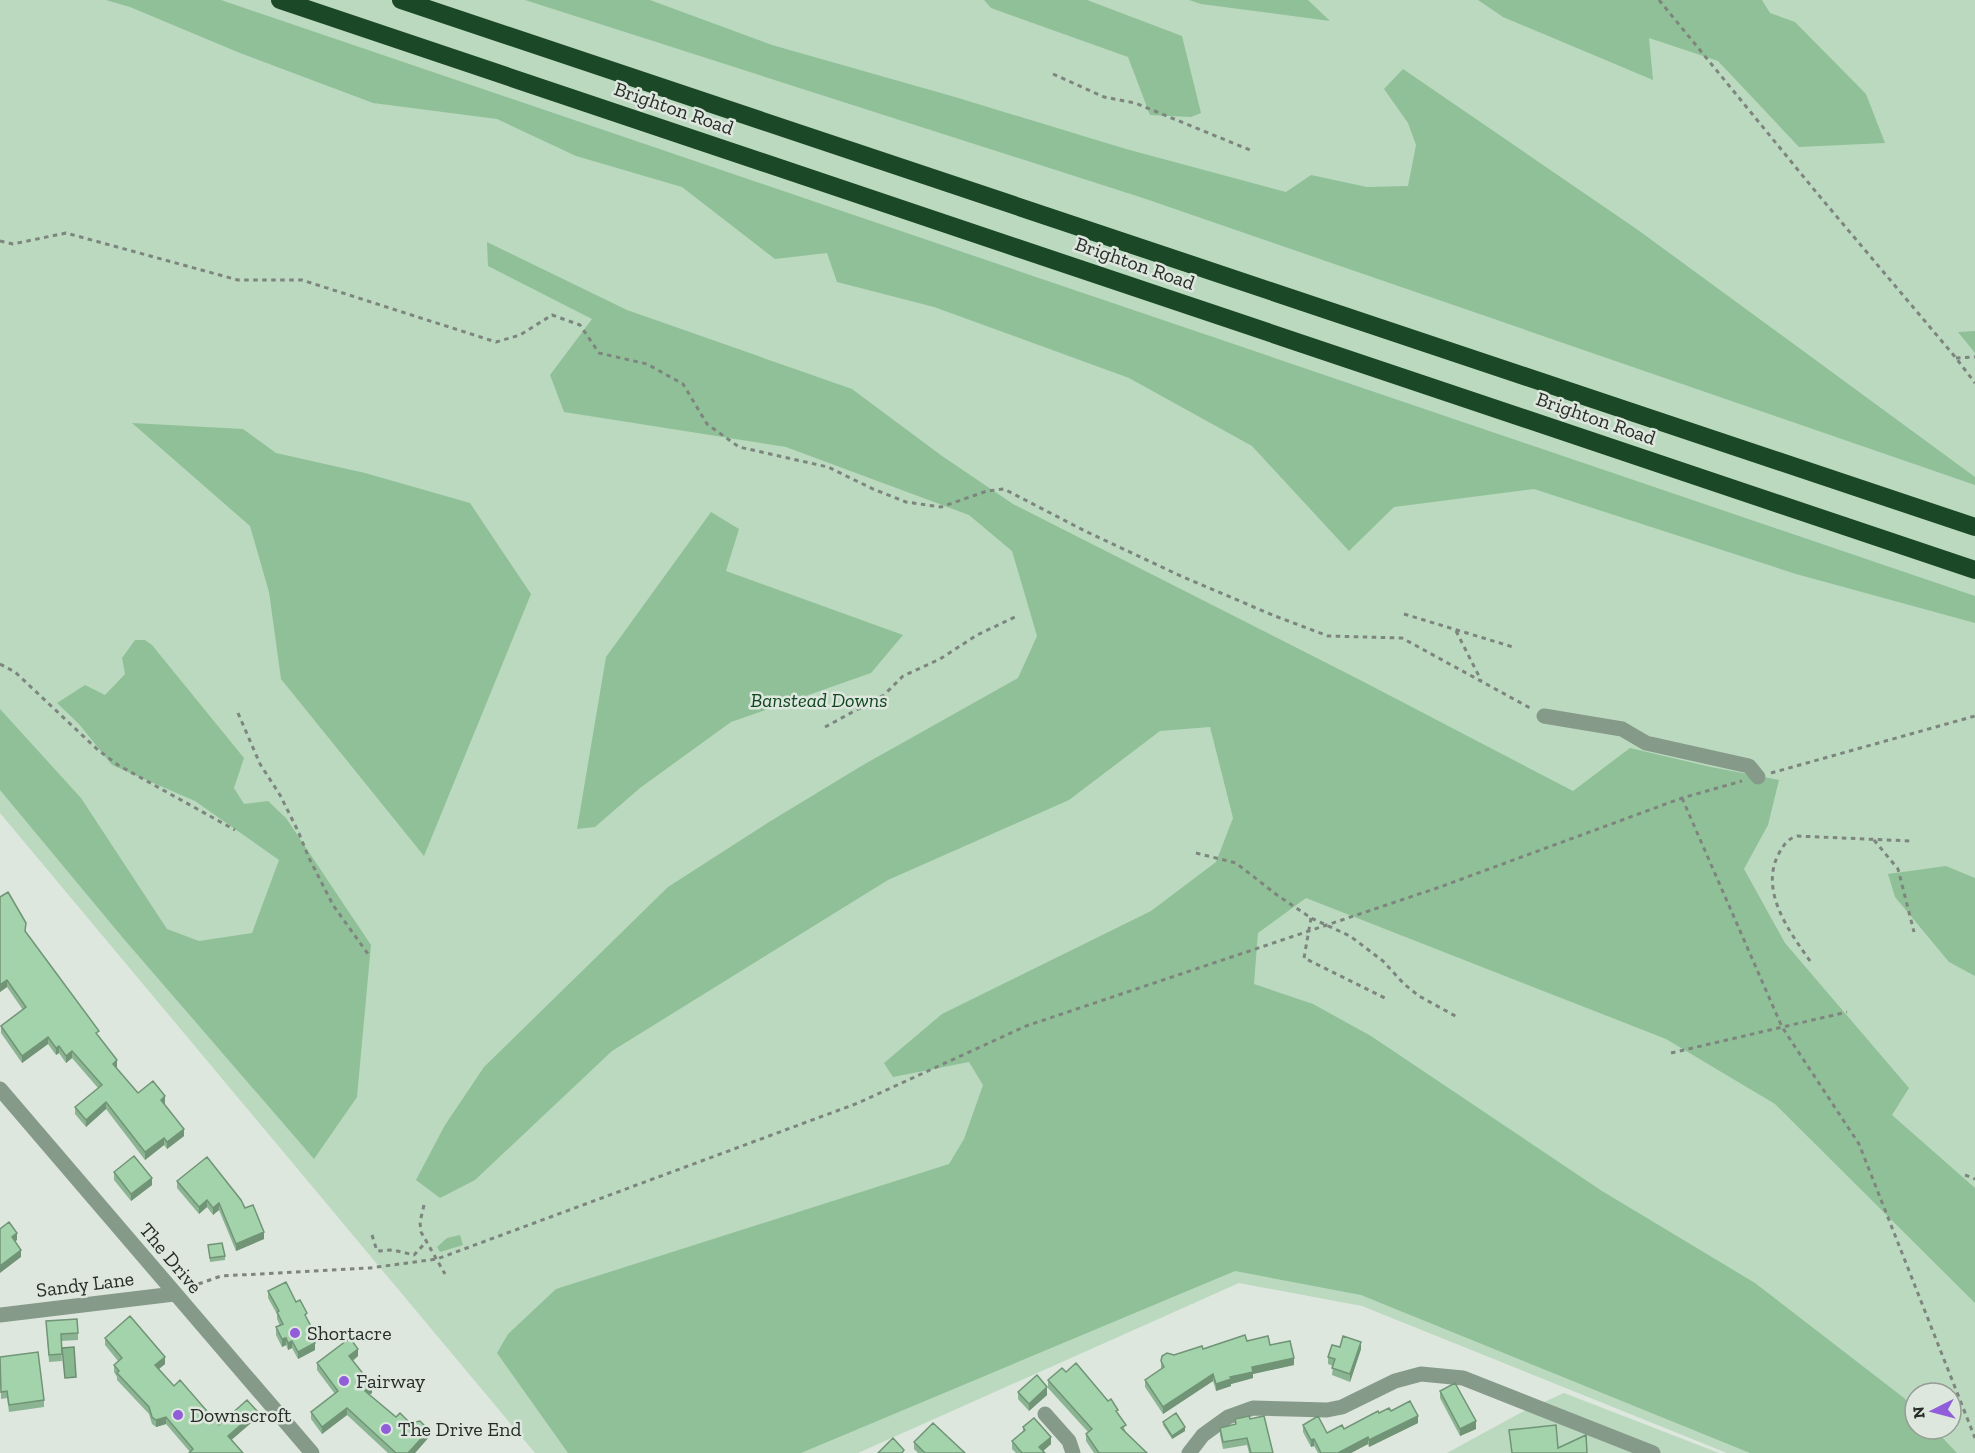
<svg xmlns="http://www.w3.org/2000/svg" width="1975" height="1453" font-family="'Zilla Slab',serif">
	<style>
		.green { fill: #bad9bf; fill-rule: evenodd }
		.forest { fill: #90c098 }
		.water { fill: #88b890; stroke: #6b8e71; stroke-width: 1.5 }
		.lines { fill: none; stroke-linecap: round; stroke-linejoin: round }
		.path { stroke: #7e857f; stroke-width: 3; stroke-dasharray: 4.5 4.5; stroke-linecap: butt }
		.minor { stroke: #869a89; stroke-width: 15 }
		.highway { stroke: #1b4826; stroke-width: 18 }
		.wall { fill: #8bb592 }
		.shaded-wall { fill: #719477 }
		.building { fill: #a2d3aa; stroke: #719477; stroke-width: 1.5 }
		.poi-dot { fill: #8f5ed8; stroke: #dde7de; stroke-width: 2 }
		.labels { text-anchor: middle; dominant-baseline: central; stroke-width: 5; stroke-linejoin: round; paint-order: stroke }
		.street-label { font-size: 20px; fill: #282c28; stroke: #dde7de }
		.park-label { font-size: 20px; font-style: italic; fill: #0f451f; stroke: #dde7de }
		.poi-label { font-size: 20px; fill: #282c28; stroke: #dde7de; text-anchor: start }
	</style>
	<rect width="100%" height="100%" fill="#dde7de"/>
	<path class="green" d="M0,0H1975V1453H1727L1362,1306L1239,1283L858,1453H535L0,813ZM1915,1393H1951V1429H1915Z
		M1564,1393L1719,1453H1447L1522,1412Z"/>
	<path class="forest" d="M106,0H221L1975,596V623L1796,574L1534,489L1394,507L1349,551L1252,446L1129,378L934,307L837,282L827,253L775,259L682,187L576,156L497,119L373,103L240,53L130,7Z
		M525,0H650L772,45L955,97L1126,149L1286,192L1311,175L1367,187L1408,186L1416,145L1408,123L1384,89L1403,69L1638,230L1975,477V485L1143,198Z
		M984,0H1087L1182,36L1201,113L1191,117L1150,115L1128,57L991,8Z
		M1189,0H1308L1330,21L1201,4Z
		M1478,0H1762L1770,13L1795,22L1866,94L1885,143L1799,147L1718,61L1649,38L1653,80L1503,17Z
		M487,242L627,310L852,389L942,456L1013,504L1362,681L1573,791L1630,748L1711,767L1779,780L1768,825L1744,869L1785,943L1909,1088L1892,1115L1975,1188V1303L1775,1104L1666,1039L1306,898L1258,933L1254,984L1313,1004L1371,1036L1602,1191L1755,1283L1904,1398L1915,1409V1429H1934L1957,1453H1750L1361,1295L1235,1271L801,1453H568L497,1353L508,1334L556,1289L949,1164L964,1139L983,1085L969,1062L893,1077L884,1063L942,1014L1151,911L1216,862L1233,818L1210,727L1160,731L1069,800L888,880L612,1051L475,1180L440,1198L416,1180L445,1125L484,1067L668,887L769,822L863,765L1018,678L1037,636L1012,551L969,515L786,447L564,412L550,375L592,319L488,266Z
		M1975,331V353L1958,332Z
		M132,423L243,429L276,453L365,473L470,503L531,594L424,856L281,679L269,592L250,526Z
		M711,512L739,529L726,571L903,635L871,673L731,722L640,788L595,827L577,829L606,657Z
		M135,640H145L152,645L244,758L234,788L244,804L268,801L286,818L371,945L357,1097L314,1159L123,938L0,790V709L81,798L167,929L199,941L252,933L279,860L195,801L112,765L79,724L57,703L85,685L105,695L125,674L122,658Z
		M1946,866L1975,878V976L1949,962L1895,897L1888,874Z
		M460,1235L463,1245L440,1252L437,1247L447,1238Z"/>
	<path class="water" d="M74,1347L76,1377L65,1378L62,1348Z"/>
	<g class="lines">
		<path class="path" d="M1659,0L1816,192L1956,358L1975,383
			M1053,74L1104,97L1135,103L1250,150
			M0,241L13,244L66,233L238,280H302L496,342L520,335L552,315L580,325L599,353L647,364L683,384L707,424L739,447L828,467L873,489L906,502L941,507L987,491L1004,489L1085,531L1183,577L1275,616L1328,636L1402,638L1532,709
			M1956,358L1975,357
			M1404,614L1513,647
			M1456,631L1481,680
			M0,664L15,672L98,750L118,765L235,830
			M238,713L260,764L280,795L298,831L309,858L333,905L368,954
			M825,727L884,695L903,676L940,659L977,635L1015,617
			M1771,773L1975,716
			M1682,798L1782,1027L1859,1144L1975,1438
			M1874,840L1898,869L1914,932
			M1196,853L1236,863L1277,895L1311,918L1350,936L1383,961L1404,984L1419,996L1459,1018
			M1311,918L1304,958L1387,999
			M1810,961C1789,931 1760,892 1778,855C1783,846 1787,839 1797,836L1911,841
			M1671,1053L1847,1012
			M1965,1175L1975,1179
			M424,1205L420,1222L421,1232L445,1274
			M372,1235L377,1251L393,1250L414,1255L426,1242
			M190,1287L221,1276L370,1268L437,1259L858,1103L1026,1026L1440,887L1682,798L1742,781"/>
		<path class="minor" d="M1544,716L1622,729L1646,743L1749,766L1758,777
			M0,1089L312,1453
			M0,1315L174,1294
			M1045,1414L1069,1441L1073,1453
			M1189,1453L1203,1435L1228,1417L1253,1408L1327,1410L1342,1407L1395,1381L1421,1374L1463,1378L1653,1453"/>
		<path class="highway" d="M280,0L1975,570
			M401,0L1975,527"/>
	</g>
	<path class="wall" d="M0,897L26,932L99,1037L117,1067L116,1068L138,1093L165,1104H164L184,1136L167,1149L164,1145L145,1160L106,1109L86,1127L75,1114V1107L98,1088L72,1058L66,1063L59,1053L56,1055L48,1044L22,1063L1,1033V1026L23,1010L7,987L0,992Z
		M114,1172L152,1185L131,1201L114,1180Z
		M177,1181L245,1208L264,1239L236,1251L219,1210L213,1215L207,1207L199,1214L177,1188Z
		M208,1245L225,1256V1260L210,1262Z
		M268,1291L296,1302L307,1320L313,1338H312L315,1350L298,1359L292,1348L288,1350L286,1345L282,1347L276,1335V1327L280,1326L277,1319V1314L268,1298Z
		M46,1321L78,1333V1340L61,1341L62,1361L49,1362Z
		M105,1338L165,1364L159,1369L174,1386L219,1425L257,1418L190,1452L166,1424L156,1427L152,1424L149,1414L117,1380V1377L114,1372V1365L118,1361L105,1345Z
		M1247,1341L1270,1345L1294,1365L1253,1374V1378L1231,1384V1386L1216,1391L1213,1381L1163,1414L1145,1387V1380L1161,1369V1361L1174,1355Z
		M1340,1347L1361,1349L1350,1382L1332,1375L1333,1366L1328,1364V1357Z
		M358,1356L353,1361L372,1393L369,1395L396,1417L410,1423L429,1437L415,1453H388L347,1415L322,1434L311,1419V1412L335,1394L317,1370V1363Z
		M0,1357L44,1400V1407L9,1412L7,1398L1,1399Z
		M1066,1372L1118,1414L1126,1432L1147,1453H1094L1086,1441V1434L1088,1432L1048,1388V1380Z
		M1440,1391L1476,1429L1460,1436L1440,1398Z
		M1018,1392L1047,1395L1029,1411L1018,1399Z
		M1391,1411L1418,1423L1369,1447L1368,1444L1351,1453H1318L1314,1446L1311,1447L1303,1432V1425L1327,1433L1344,1429L1379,1413Z
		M1235,1419H1250L1273,1453H1249L1247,1445L1223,1449L1220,1435V1428L1235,1425Z
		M1163,1422L1185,1431L1172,1439L1163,1425Z
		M1023,1427L1051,1444L1043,1451L1045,1453H1016L1012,1449V1441L1023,1432Z
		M914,1442L965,1453H918L914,1449Z"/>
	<path class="shaded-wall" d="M7,980V987L0,992V985Z
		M48,1037V1044L22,1063V1056Z
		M59,1046V1053L56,1055V1048Z
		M72,1051V1058L66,1063V1056Z
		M117,1060V1067L113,1071V1064Z
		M165,1096V1104L161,1107V1100Z
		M106,1102V1109L86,1127V1120Z
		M184,1129V1136L167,1149V1142Z
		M164,1138V1145L145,1160V1152Z
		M152,1178V1185L131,1201V1194Z
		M207,1200V1207L199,1214V1207Z
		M219,1203V1210L213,1215V1208Z
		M264,1232V1239L236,1251V1244Z
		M17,1233V1240L12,1244V1237Z
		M21,1250V1257L0,1273V1266Z
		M313,1330V1338L309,1340V1332Z
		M286,1338V1345L282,1347V1339Z
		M292,1341V1348L288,1350V1343Z
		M1361,1342V1349L1350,1382V1374Z
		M315,1343V1350L298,1359V1352Z
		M358,1349V1356L349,1363V1356Z
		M165,1357V1364L155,1372V1365Z
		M1294,1358V1365L1253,1374V1378L1231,1384V1386L1216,1391V1384L1230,1377L1252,1367Z
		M1213,1374V1381L1163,1414V1407Z
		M372,1385V1393L365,1398V1391Z
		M1047,1387V1395L1029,1411V1404Z
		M347,1408V1415L322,1434V1427Z
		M257,1411V1418L228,1443V1436Z
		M1418,1416V1423L1369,1447V1440Z
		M166,1417V1424L156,1427V1420Z
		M1476,1421V1429L1460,1436V1429Z
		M1185,1427V1431L1172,1439V1436Z
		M429,1430V1437L415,1453H408Z
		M1051,1437V1444L1041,1453L1039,1447Z
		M1368,1437V1444L1351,1453H1338Z
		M1314,1439V1446L1311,1447V1440Z"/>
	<path class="building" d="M8,892L26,923L25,931L99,1031L96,1033L117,1060L113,1064L138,1093L153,1081L165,1096L161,1100L184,1129L167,1142L164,1138L145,1152L106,1102L86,1120L75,1107L102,1085L72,1051L66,1056L59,1046L56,1048L48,1037L22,1056L1,1026L26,1007L7,980L0,985V897Z
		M134,1156L152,1178L131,1194L114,1172Z
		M207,1157L241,1200L245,1208L253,1205L264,1232L236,1244L219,1203L213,1208L207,1200L199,1207L177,1181Z
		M9,1222L17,1233L12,1237L21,1250L0,1266V1229Z
		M222,1243L225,1256L210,1258L208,1245Z
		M286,1282L296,1302L300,1300L307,1313L305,1315L313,1330L309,1332L315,1343L298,1352L292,1341L288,1343L286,1338L282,1339L276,1327L283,1324L277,1312L279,1311L268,1291Z
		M130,1316L165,1357L155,1365L174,1386L180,1380L219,1425L247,1400L257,1411L228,1436L243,1453H189L193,1449L166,1417L156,1420L152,1417L149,1407L117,1373L119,1371L114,1365L122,1358L105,1338Z
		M77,1319L78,1333L61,1334L62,1354L49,1355L46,1321Z
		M1245,1335L1247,1341L1268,1336L1270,1345L1290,1341L1294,1358L1252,1367L1253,1372L1230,1377L1231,1379L1216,1384L1213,1374L1163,1407L1145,1380L1164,1367L1161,1361L1162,1356L1167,1353L1174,1355L1202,1346L1203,1349Z
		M1343,1336L1361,1342L1350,1374L1332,1368L1335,1359L1328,1357L1332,1345L1340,1347Z
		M350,1338L358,1349L349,1356L372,1385L365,1391L396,1417L400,1413L410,1423L420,1421L429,1430L408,1453H396L347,1408L322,1427L311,1412L338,1391L317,1363Z
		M38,1352L44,1400L9,1405L7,1391L1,1392L0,1357Z
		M1076,1363L1108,1401L1111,1399L1118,1410L1116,1411L1126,1425L1121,1428L1147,1453H1099L1086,1434L1092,1429L1048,1380L1062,1368L1066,1372Z
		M1037,1375L1047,1387L1029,1404L1018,1392Z
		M1455,1383L1476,1421L1460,1429L1440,1391Z
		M1410,1401L1418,1416L1369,1440L1368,1437L1338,1453H1321L1314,1439L1311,1440L1303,1425L1318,1416L1327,1433L1342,1425L1344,1429L1378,1411L1379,1413L1389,1408L1391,1411Z
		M1176,1413L1185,1427L1172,1436L1163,1422Z
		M1249,1416L1250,1419L1264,1416L1273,1453H1251L1247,1438L1223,1442L1220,1428L1236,1424L1235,1419Z
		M1034,1418L1051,1437L1039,1447L1045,1453H1022L1012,1441L1025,1430L1023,1427Z
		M933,1423L965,1453H925L914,1442Z
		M1556,1425L1558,1448L1586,1435L1587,1453H1512L1509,1430Z
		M893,1438L904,1450L902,1453H878Z"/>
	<g class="poi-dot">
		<circle cx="295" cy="1333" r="6"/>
		<circle cx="344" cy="1381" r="6"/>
		<circle cx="178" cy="1415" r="6"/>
		<circle cx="386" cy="1429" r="6"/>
	</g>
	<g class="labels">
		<g class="street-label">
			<text transform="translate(674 108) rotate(19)">Brighton Road</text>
			<text transform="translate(1135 263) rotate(19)">Brighton Road</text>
			<text transform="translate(1596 418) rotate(19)">Brighton Road</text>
			<text transform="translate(171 1258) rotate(50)">The Drive</text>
			<text transform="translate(85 1284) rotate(-7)">Sandy Lane</text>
		</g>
		<g class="park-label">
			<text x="819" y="700">Banstead Downs</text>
		</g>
		<g class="poi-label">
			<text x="307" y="1333">Shortacre</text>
			<text x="356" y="1381">Fairway</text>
			<text x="190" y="1415">Downscroft</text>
			<text x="398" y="1429">The Drive End</text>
		</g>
	</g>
	<g transform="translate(1933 1411) rotate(264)"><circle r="28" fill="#dde7de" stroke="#959c95" stroke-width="1.5"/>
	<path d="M0-4.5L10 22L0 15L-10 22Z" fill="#8f5ed8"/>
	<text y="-9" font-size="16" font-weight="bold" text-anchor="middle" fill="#282c28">N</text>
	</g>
</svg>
